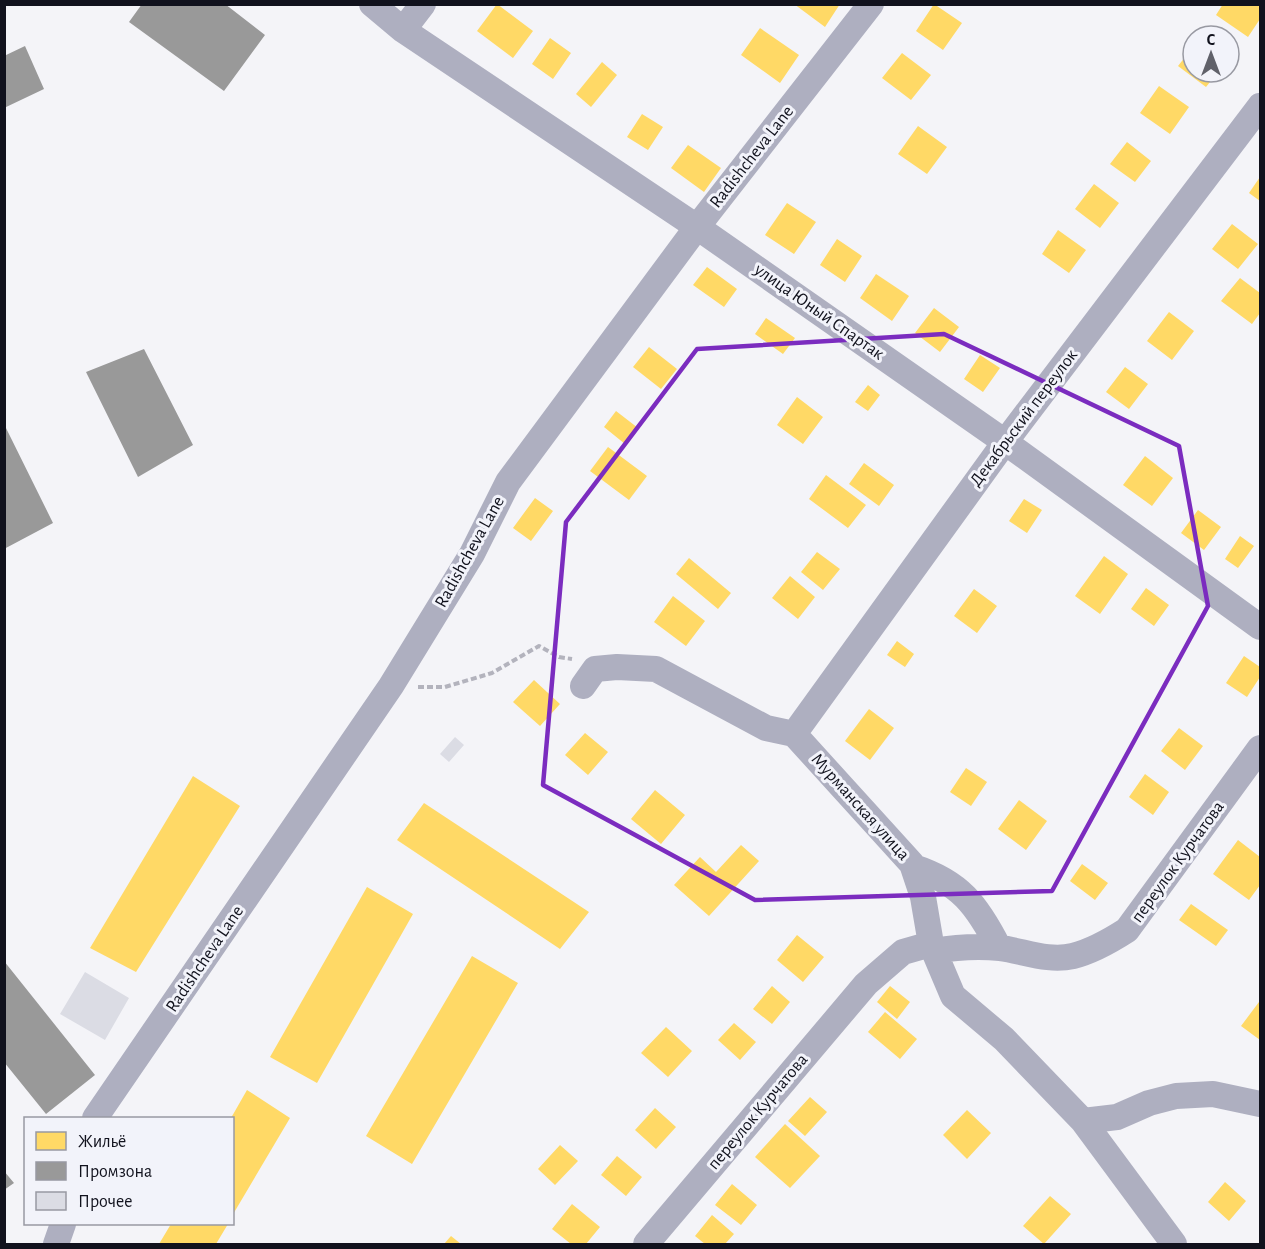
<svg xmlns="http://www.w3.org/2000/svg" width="1265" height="1249" font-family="'Alegreya Sans',sans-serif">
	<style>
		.homes { fill: #ffd966 }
		.industry { fill: #999 }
		.building { fill: #dbdce4 }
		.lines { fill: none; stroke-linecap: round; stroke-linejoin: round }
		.path { stroke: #b3b3bd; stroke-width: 4; stroke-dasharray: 6 3; stroke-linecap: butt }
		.minor { stroke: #aeafc0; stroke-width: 26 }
		.marked { fill: none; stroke: #7b2cbf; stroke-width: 4.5; stroke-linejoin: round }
		.labels { text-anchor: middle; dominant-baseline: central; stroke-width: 6; stroke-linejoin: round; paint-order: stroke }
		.street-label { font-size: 18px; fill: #11121d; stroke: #f2f3fa }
	</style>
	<rect width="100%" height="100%" fill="#f4f4f8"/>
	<path class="homes" d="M497,4L533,31L513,58L477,31Z
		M794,4H840L825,27Z
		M934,4L962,23L943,50L916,31Z
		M1223,4H1260V19L1248,37L1216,15Z
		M760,28L799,55L780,83L741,55Z
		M550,38L571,53L553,79L532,64Z
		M1193,47V72H1218L1206,87L1178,66Z
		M902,53L931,75L911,100L882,78Z
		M602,62L617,75L591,107L576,94Z
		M1159,86L1189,107L1170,134L1140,113Z
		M642,114L663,127L648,150L627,137Z
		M918,126L947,147L927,174L898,154Z
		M1127,142L1151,161L1135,182L1110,164Z
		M688,145L721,168L704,192L671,168Z
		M1260,177V201L1249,193Z
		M1094,184L1119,203L1100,228L1075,209Z
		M787,203L816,222L794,254L765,235Z
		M1232,224L1258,244L1238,269L1212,249Z
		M1058,230L1086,250L1069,273L1042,254Z
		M837,239L862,256L845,282L820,265Z
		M707,267L737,289L724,307L693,285Z
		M876,274L909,296L892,321L860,298Z
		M1240,278L1260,293V313L1252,324L1221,301Z
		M934,308L959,327L940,352L915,333Z
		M1169,312L1194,331L1172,360L1147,341Z
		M766,318L795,338L783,354L755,334Z
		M649,347L677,369L661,389L633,367Z
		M980,355L1000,368L983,392L964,379Z
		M1125,367L1148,384L1129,409L1106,392Z
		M868,385L880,395L868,411L855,402Z
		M797,397L823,417L803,444L777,425Z
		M616,411L638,428L625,444L604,427Z
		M608,447L647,476L629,500L590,471Z
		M1145,456L1173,478L1152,506L1123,485Z
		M864,463L894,485L879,506L849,484Z
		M826,475L866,505L848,528L809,499Z
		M535,498L553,511L531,541L513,528Z
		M1024,499L1042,510L1027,533L1009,521Z
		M1198,510L1221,527L1204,550L1181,533Z
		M1240,536L1254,546L1238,568L1225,559Z
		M817,552L840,569L823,590L801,572Z
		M1104,556L1128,574L1100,614L1075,596Z
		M689,558L731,593L718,609L676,574Z
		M790,576L815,597L798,619L772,598Z
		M1146,588L1169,605L1154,626L1131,609Z
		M974,589L997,606L977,633L954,616Z
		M673,596L705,621L686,646L654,622Z
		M897,641L914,654L905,667L887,655Z
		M1244,656L1260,667V677L1247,697L1226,683Z
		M534,680L560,704L540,726L513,702Z
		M869,709L894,728L870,760L845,741Z
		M1179,728L1203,746L1185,770L1161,751Z
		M585,733L608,752L588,775L565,755Z
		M966,768L987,782L971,806L950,792Z
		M1145,774L1169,792L1153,815L1129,797Z
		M193,776L240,806L136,972L90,948Z
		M655,790L685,815L661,844L631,819Z
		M1019,800L1047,821L1026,850L998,829Z
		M424,803L589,912L560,949L397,840Z
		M1238,840L1260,857V885L1249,900L1213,874Z
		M741,845L759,861L709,916L674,885L700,857L716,872Z
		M1082,864L1108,883L1095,900L1070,881Z
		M367,887L413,914L317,1083L270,1057Z
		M1191,904L1228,930L1216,946L1179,920Z
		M797,935L824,957L803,982L777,960Z
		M472,956L518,983L412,1164L366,1136Z
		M772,986L790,1002L772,1024L753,1009Z
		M890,986L910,1002L897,1019L877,1002Z
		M1259,1002L1260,1003V1040L1241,1026Z
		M885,1012L917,1039L900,1059L868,1032Z
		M734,1023L756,1042L740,1060L718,1040Z
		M666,1027L692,1051L668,1077L641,1053Z
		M247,1090L290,1118L232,1216L231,1118Z
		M810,1097L827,1112L805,1136L788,1121Z
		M655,1108L676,1127L656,1149L635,1130Z
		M967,1110L991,1133L967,1159L943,1135Z
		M785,1124L820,1156L790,1188L755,1157Z
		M560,1145L578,1161L555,1185L538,1169Z
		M617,1156L642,1177L626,1196L601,1175Z
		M1225,1182L1246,1201L1229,1221L1208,1202Z
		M732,1184L757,1205L741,1225L715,1205Z
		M1050,1196L1071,1214L1044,1244L1023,1226Z
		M572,1204L600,1227L586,1244H571L552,1229Z
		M712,1215L734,1234L725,1244H705L695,1236Z
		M171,1224H228L216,1244H159Z
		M451,1236L461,1244H444Z"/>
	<path class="industry" d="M142,4H225L265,35L224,91L129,22Z
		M25,46L44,89L4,108V56Z
		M144,349L193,445L138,477L86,372Z
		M4,424L53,523L4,549Z
		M4,961L95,1075L46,1114L4,1062Z
		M4,1171L14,1183L4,1190Z"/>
	<path class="building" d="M455,737L464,745L449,762L440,754Z
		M85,972L129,998L105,1040L60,1014Z"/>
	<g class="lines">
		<path class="path" d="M418,687H445L492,673L539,646L559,657L572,659"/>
		<path class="minor" d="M372,4L403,30L697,227L1005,442L1260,627
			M403,30L423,4
			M583,686L595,669L617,667L656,669L766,728L794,734L912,864L923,897L931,944L953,996L1004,1039L1083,1121L1174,1244
			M794,734L1005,442L1260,106
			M913,867C960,882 977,905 999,948
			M935,951C957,947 978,946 1000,948C1024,951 1048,962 1073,956C1093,951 1110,941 1127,930L1260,748
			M95,1118L391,686L472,554L508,482L697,227L871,4
			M1083,1121L1117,1117L1149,1103L1176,1096L1213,1094L1260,1104
			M56,1244L63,1224
			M646,1244L866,984L903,952L931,944"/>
	</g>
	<path class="marked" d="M944,334L1179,446L1208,606L1052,891L755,900L543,785L566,522L697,349Z"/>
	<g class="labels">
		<g class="street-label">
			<text transform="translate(752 157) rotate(-52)">Radishcheva Lane</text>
			<text transform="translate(819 312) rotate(35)">улица Юный Спартак</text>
			<text transform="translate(1024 418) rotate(-53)">Декабрьский переулок</text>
			<text transform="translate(470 552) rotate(-61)">Radishcheva Lane</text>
			<text transform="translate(860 807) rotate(48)">Мурманская улица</text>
			<text transform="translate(1178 862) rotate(-54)">переулок Курчатова</text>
			<text transform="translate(205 959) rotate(-56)">Radishcheva Lane</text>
			<text transform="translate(758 1112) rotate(-50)">переулок Курчатова</text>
		</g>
	</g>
	<rect width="1265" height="1249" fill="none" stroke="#11121d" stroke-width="12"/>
	<rect x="24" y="1117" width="210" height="108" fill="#f2f3fa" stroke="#9899a2" stroke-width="1.5"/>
	<rect x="36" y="1132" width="30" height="18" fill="#ffd966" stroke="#9899a2" stroke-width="1.5"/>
	<text x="78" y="1147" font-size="18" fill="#11121d">Жильё</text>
	<rect x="36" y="1162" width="30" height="18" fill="#999999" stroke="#9899a2" stroke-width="1.5"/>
	<text x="78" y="1177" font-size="18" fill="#11121d">Промзона</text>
	<rect x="36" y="1192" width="30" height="18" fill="#dbdce4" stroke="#9899a2" stroke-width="1.5"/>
	<text x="78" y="1207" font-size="18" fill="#11121d">Прочее</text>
	<g transform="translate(1211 54)"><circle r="28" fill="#f2f3fa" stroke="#9899a2" stroke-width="1.5"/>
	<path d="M0-4.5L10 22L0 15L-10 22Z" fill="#60616a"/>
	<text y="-9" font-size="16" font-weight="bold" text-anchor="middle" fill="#11121d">С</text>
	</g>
</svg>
